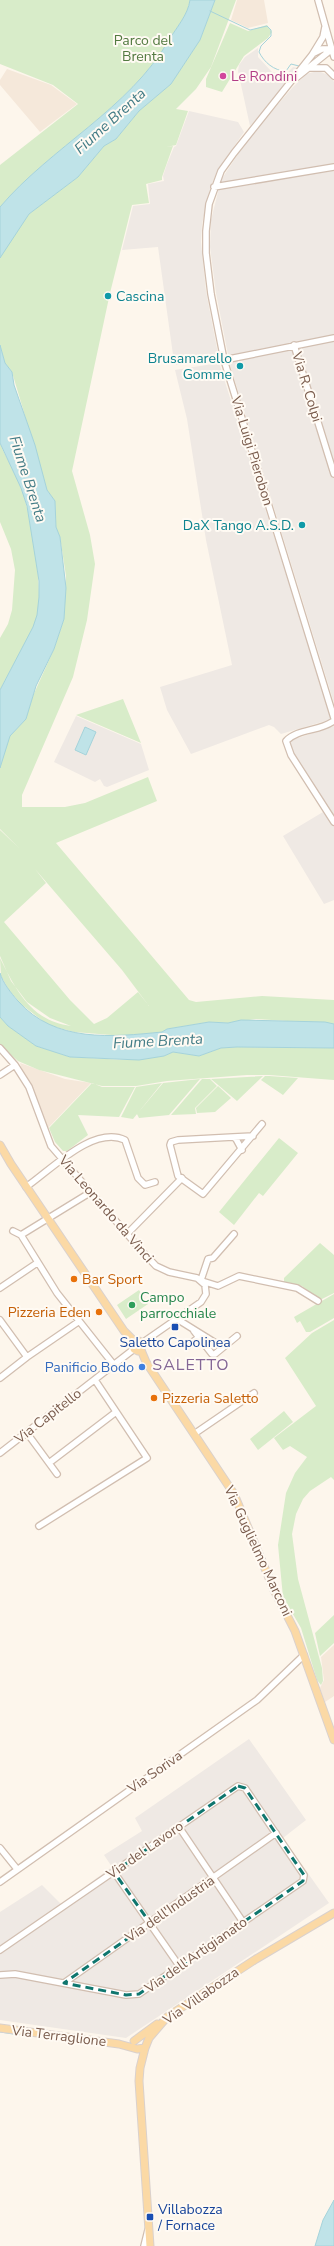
<svg xmlns="http://www.w3.org/2000/svg" width="334" height="2246" font-family="'Nunito Sans',sans-serif">
	<style>
		.residential { fill: #f5e8da }
		.industrial { fill: #efe9e4 }
		.green { fill: #d8ecc9; fill-rule: evenodd }
		.water { fill: #bfe3e8; stroke: #a5d3da }
		.lines { fill: none; stroke-linecap: round; stroke-linejoin: round }
		.stream { stroke: #a5d3da; stroke-width: 1 }
		.minor-casing { stroke: #d1beb0; stroke-width: 8 }
		.major-casing { stroke: #dad1cd; stroke-width: 9 }
		.minor { stroke: #fff; stroke-width: 5.5 }
		.major { stroke: #fbd9a5; stroke-width: 7 }
		.marked { fill: none; stroke: #0f766e; stroke-width: 3; stroke-dasharray: 8 5; stroke-linejoin: round }
		.hotel-dot { fill: #d1479c; stroke: #fffaf3; stroke-width: 1.5 }
		.culture-dot { fill: #0f9aa8; stroke: #fffaf3; stroke-width: 1.5 }
		.food-dot { fill: #e8710a; stroke: #fffaf3; stroke-width: 1.5 }
		.leisure-dot { fill: #2e9e5b; stroke: #fffaf3; stroke-width: 1.5 }
		.transit-dot { fill: #1a4fb4; stroke: #fffaf3; stroke-width: 1.5 }
		.shop-dot { fill: #3f7fe0; stroke: #fffaf3; stroke-width: 1.5 }
		.labels { text-anchor: middle; dominant-baseline: central; stroke-width: 4; stroke-linejoin: round; paint-order: stroke }
		.park-label { font-size: 14px; fill: #537a41; stroke: #fffaf3 }
		.hotel-label { font-size: 14px; fill: #b23c85; stroke: #fffaf3; text-anchor: start }
		.culture-label { font-size: 14px; fill: #0d838f; stroke: #fffaf3; text-anchor: end }
		.street-label { font-size: 14px; fill: #7a5c4d; stroke: #fffaf3 }
		.food-label { font-size: 14px; fill: #c56008; stroke: #fffaf3; text-anchor: start }
		.leisure-label { font-size: 14px; fill: #27864d; stroke: #fffaf3; text-anchor: start }
		.transit-label { font-size: 14px; fill: #164399; stroke: #fffaf3 }
		.shop-label { font-size: 14px; fill: #366cbe; stroke: #fffaf3; text-anchor: end }
		.water-label { font-size: 15px; font-style: italic; fill: #437c86; stroke: #fffaf3 }
		.quarter-label { font-size: 16px; letter-spacing: 1px; fill: #846695; stroke: #fffaf3 }
	</style>
	<rect width="100%" height="100%" fill="#fdf6ec"/>
	<path class="residential" d="M237,0H264L268,23L248,28L231,20Z
		M7,69L51,85L77,104L40,132L0,85V80Z
		M20,1063L65,1079L91,1083L48,1128L33,1088L22,1070Z
		M334,1645V1696L325,1702L320,1688L324,1680L321,1657Z"/>
	<path class="industrial" d="M258,48V57L272,72L285,75L293,67L298,68L288,84L250,126L238,71L239,65L245,57Z
		M318,71L331,76L334,82V703L230,365L216,293L210,247L211,220L221,180L248,139L293,87L306,74Z
		M189,111L238,122L244,132L217,171L210,189L202,224L201,242L206,291L219,359L176,365L174,362L158,247L122,250L133,206L150,204L148,184L164,181L163,176L167,164L174,147L176,146Z
		M219,363L332,719L281,734L274,727L269,725L191,754L167,710L160,687L232,665L206,540L187,419L175,370Z
		M76,716L141,744L149,770L107,787L104,786L100,779L95,782L54,762Z
		M334,726V900L324,904L283,836L323,812L285,747L292,740Z
		M249,1739L306,1820L283,1838L329,1903L126,2038L0,2020V1912L42,1885L61,1904L112,1867L104,1855L142,1831L135,1818Z"/>
	<path class="green" d="M0,0H190C188,15 176,28 169,40C129,109 51,147 0,207V165L78,104L53,85L0,64Z
		M215,0H236L211,67L196,89L176,109L188,111L176,145L166,147L173,146L162,177V180L146,184L149,203L132,205L110,293L72,471L90,535L95,564L87,620L73,677L22,795V807H65L85,803L148,777L157,801L56,843L189,1000L196,1002L262,996L334,1000V1024L256,1019L228,1023L209,1022L167,1029L162,1032L124,1036L74,1032L48,1025L22,1005L9,990L1,976L0,958C16,990 31,1021 71,1026L50,1018L27,1002L11,981L0,956V830L19,848L0,829V768L4,751L10,736L26,719L32,698L54,649L64,619L66,576L60,537L56,527L55,501L47,490L12,372L5,363L0,345V258L6,247L29,214L78,177L104,146L116,139L139,111L171,84L200,40ZM35,869L122,970L149,1006L138,992L107,1018L94,1024L70,1000L4,922L46,883Z
		M230,23L248,31L267,25L272,32L268,38L244,56L222,92L206,87V79Z
		M0,443C6,459 16,473 22,490C31,516 44,590 37,616C29,643 12,665 0,690V638L8,624L12,610L15,570L11,549L0,522Z
		M123,699L141,743L76,715Z
		M0,1017L8,1026L36,1046L70,1057L126,1060L164,1056L173,1052L199,1056L221,1048L237,1047L334,1048V1080L269,1075H247L167,1081L136,1086H102L39,1070L18,1061L0,1045Z
		M263,1076L237,1101L211,1079Z
		M265,1076H269L298,1078L283,1095L261,1080Z
		M200,1079L169,1115L139,1118L137,1114L163,1083Z
		M202,1079H210L217,1086L195,1108L196,1114L171,1115Z
		M92,1083L102,1087H135L119,1117L78,1115L88,1135L67,1151H63L55,1142L49,1128Z
		M162,1083L133,1119L121,1117L136,1087Z
		M218,1086L231,1098L215,1112L197,1113L196,1108Z
		M279,1138L298,1153L263,1196L259,1193L234,1225L219,1212Z
		M320,1243L334,1255V1293L320,1300L302,1286L284,1282V1278Z
		M139,1290L148,1304L126,1319L117,1305Z
		M334,1294V1318L310,1332H306L300,1321L297,1323L294,1317Z
		M334,1320V1480L331,1477L310,1491L303,1499L296,1514L292,1534L298,1579L322,1668L323,1681L321,1685L317,1680L301,1628L283,1597L278,1545L286,1493L295,1473L307,1457L290,1446L283,1450L274,1438L316,1406L285,1358L312,1333Z
		M284,1411L293,1422L258,1450L250,1439Z
		M334,1615V1643L320,1656L315,1633Z"/>
	<path class="water" d="M190,0H215L200,40L171,84L139,111L116,139L104,146L78,177L29,214L0,258V207C51,147 129,109 169,40C176,28 188,15 190,0Z
		M0,345L5,363L12,372L14,385L35,445L47,490L55,501L56,527L60,537L66,588L64,619L54,649L36,686L26,719L10,736L0,768V690L33,627L37,615L39,597V581L27,506L21,488L0,443Z
		M85,727L96,732L86,755L75,750Z
		M0,973C3,983 11,993 18,1001C55,1043 112,1037 162,1032L167,1029L209,1022L228,1023L241,1020L325,1022L334,1024V1048L237,1047L221,1048L199,1056L173,1052L164,1056L139,1060L70,1057L36,1046L8,1026L0,1017Z
		M334,2200V2246H315L323,2220Z"/>
	<g class="lines">
		<path class="stream" d="M210,11L250,30L267,26L271,30V36L261,46L259,52C264,62 274,71 286,71L291,64L299,66
			M0,2032L13,2034"/>
		<defs>
			<path id="minor" d="M318,0L334,57
				M325,27L323,37L312,55L234,153L221,171L209,204L206,231V253L211,294L224,360L334,718
				M314,53L322,49H332
				M309,68H326L334,76
				M296,78L332,49
				M214,187L334,167
				M294,345L334,474
				M224,360L334,338
				M332,722C319,731 297,729 286,741L291,755L334,822
				M0,1048L15,1065L29,1087L51,1146L140,1249L156,1266L169,1272L197,1278L205,1285L206,1294L201,1302L142,1343
				M0,1075L15,1065
				M233,1137L253,1136
				M242,1150L236,1139L233,1137L178,1140L171,1142L170,1145L178,1176L203,1194L262,1124
				M26,1187C51,1170 93,1125 125,1140L138,1178L145,1185L155,1182
				M13,1231L21,1235L57,1293L114,1365
				M127,1234L182,1178
				M21,1235L91,1192
				M201,1280L208,1259L213,1258L234,1234
				M202,1281L218,1286L239,1276L297,1288L318,1301
				M0,1288L37,1263
				M177,1319L222,1347
				M0,1320L27,1357
				M194,1331L212,1354H215L237,1336
				M185,1345L187,1346L201,1336
				M0,1378L27,1357L78,1322
				M197,1432L254,1393
				M27,1433L57,1474
				M0,1453L134,1349
				M49,1463L116,1412
				M39,1526L147,1458L95,1380
				M179,1827L243,1922
				M0,1848L17,1869
				M114,1872L180,1967
				M0,1882L257,1700L304,1655
				M0,1950L238,1786L245,1788L304,1875L303,1881L139,1994L126,1995L15,1974L0,1975
				M64,1983L276,1833
				M144,2246L148,2230"/>
			<path id="major" d="M0,1145L11,1164L124,1331L135,1342L139,1341L142,1343L141,1349L138,1351L134,1349L135,1342
				M141,1350L146,1362L234,1494L274,1590L295,1631L334,1740
				M0,2028L119,2044L137,2049L145,2048
				M134,2041L157,2024
				M150,2246L139,2081L140,2068L145,2048L149,2038L167,2017L256,1959L334,1913"/>
		</defs>
		<use href="#minor" class="minor-casing"/>
		<use href="#major" class="major-casing"/>
		<use href="#minor" class="minor"/>
		<use href="#major" class="major"/>
	</g>
	<path class="marked" d="M238,1786L245,1788L304,1875L303,1881L139,1994L126,1995L64,1983L150,1923L114,1872Z"/>
	<circle class="hotel-dot" cx="223" cy="76" r="4"/>
	<g class="culture-dot">
		<circle cx="108" cy="296" r="4"/>
		<circle cx="240" cy="366" r="4"/>
		<circle cx="302" cy="525" r="4"/>
	</g>
	<g class="food-dot">
		<circle cx="74" cy="1279" r="4"/>
		<circle cx="99" cy="1312" r="4"/>
		<circle cx="154" cy="1398" r="4"/>
	</g>
	<circle class="leisure-dot" cx="132" cy="1305" r="4"/>
	<g class="transit-dot">
		<rect x="171" y="1323" width="8" height="8" rx="2"/>
		<rect x="146" y="2213" width="8" height="8" rx="2"/>
	</g>
	<circle class="shop-dot" cx="142" cy="1367" r="4"/>
	<g class="labels">
		<g class="park-label">
			<text x="143" y="40">Parco del<tspan x="143" dy="16">Brenta</tspan></text>
		</g>
		<g class="hotel-label">
			<text x="231" y="76">Le Rondini</text>
		</g>
		<g class="culture-label">
			<text x="116" y="296" text-anchor="start">Cascina</text>
			<text x="232" y="358">Brusamarello<tspan x="232" dy="16">Gomme</tspan></text>
			<text x="294" y="525">DaX Tango A.S.D.</text>
		</g>
		<g class="street-label">
			<text transform="translate(307 387) rotate(73)">Via R. Colpi</text>
			<text transform="translate(252 451) rotate(73)">Via Luigi Pierobon</text>
			<text transform="translate(106 1209) rotate(49)">Via Leonardo da Vinci</text>
			<text transform="translate(48 1416) rotate(-38)">Via Capitello</text>
			<text transform="translate(258 1551) rotate(65)">Via Guglielmo Marconi</text>
			<text transform="translate(155 1772) rotate(-35)">Via Soriva</text>
			<text transform="translate(145 1850) rotate(-35)">Via del Lavoro</text>
			<text transform="translate(170 1909) rotate(-35)">Via dell'Industria</text>
			<text transform="translate(196 1955) rotate(-35)">Via dell'Artigianato</text>
			<text transform="translate(201 1996) rotate(-35)">Via Villabozza</text>
			<text transform="translate(59 2036) rotate(7)">Via Terraglione</text>
		</g>
		<g class="food-label">
			<text x="82" y="1279">Bar Sport</text>
			<text x="91" y="1312" text-anchor="end">Pizzeria Eden</text>
			<text x="162" y="1398">Pizzeria Saletto</text>
		</g>
		<g class="leisure-label">
			<text x="140" y="1297">Campo<tspan x="140" dy="16">parrocchiale</tspan></text>
		</g>
		<g class="transit-label">
			<text x="175" y="1342">Saletto Capolinea</text>
			<text x="158" y="2209" text-anchor="start">Villabozza<tspan x="158" dy="16">/ Fornace</tspan></text>
		</g>
		<g class="shop-label">
			<text x="134" y="1367">Panificio Bodo</text>
		</g>
		<g class="water-label">
			<text transform="translate(110 121) rotate(-42)">Fiume Brenta</text>
			<text transform="translate(28 479) rotate(72)">Fiume Brenta</text>
			<text transform="translate(158 1041) rotate(-3)">Fiume Brenta</text>
		</g>
		<g class="quarter-label">
			<text x="191" y="1365">SALETTO</text>
		</g>
	</g>
</svg>
